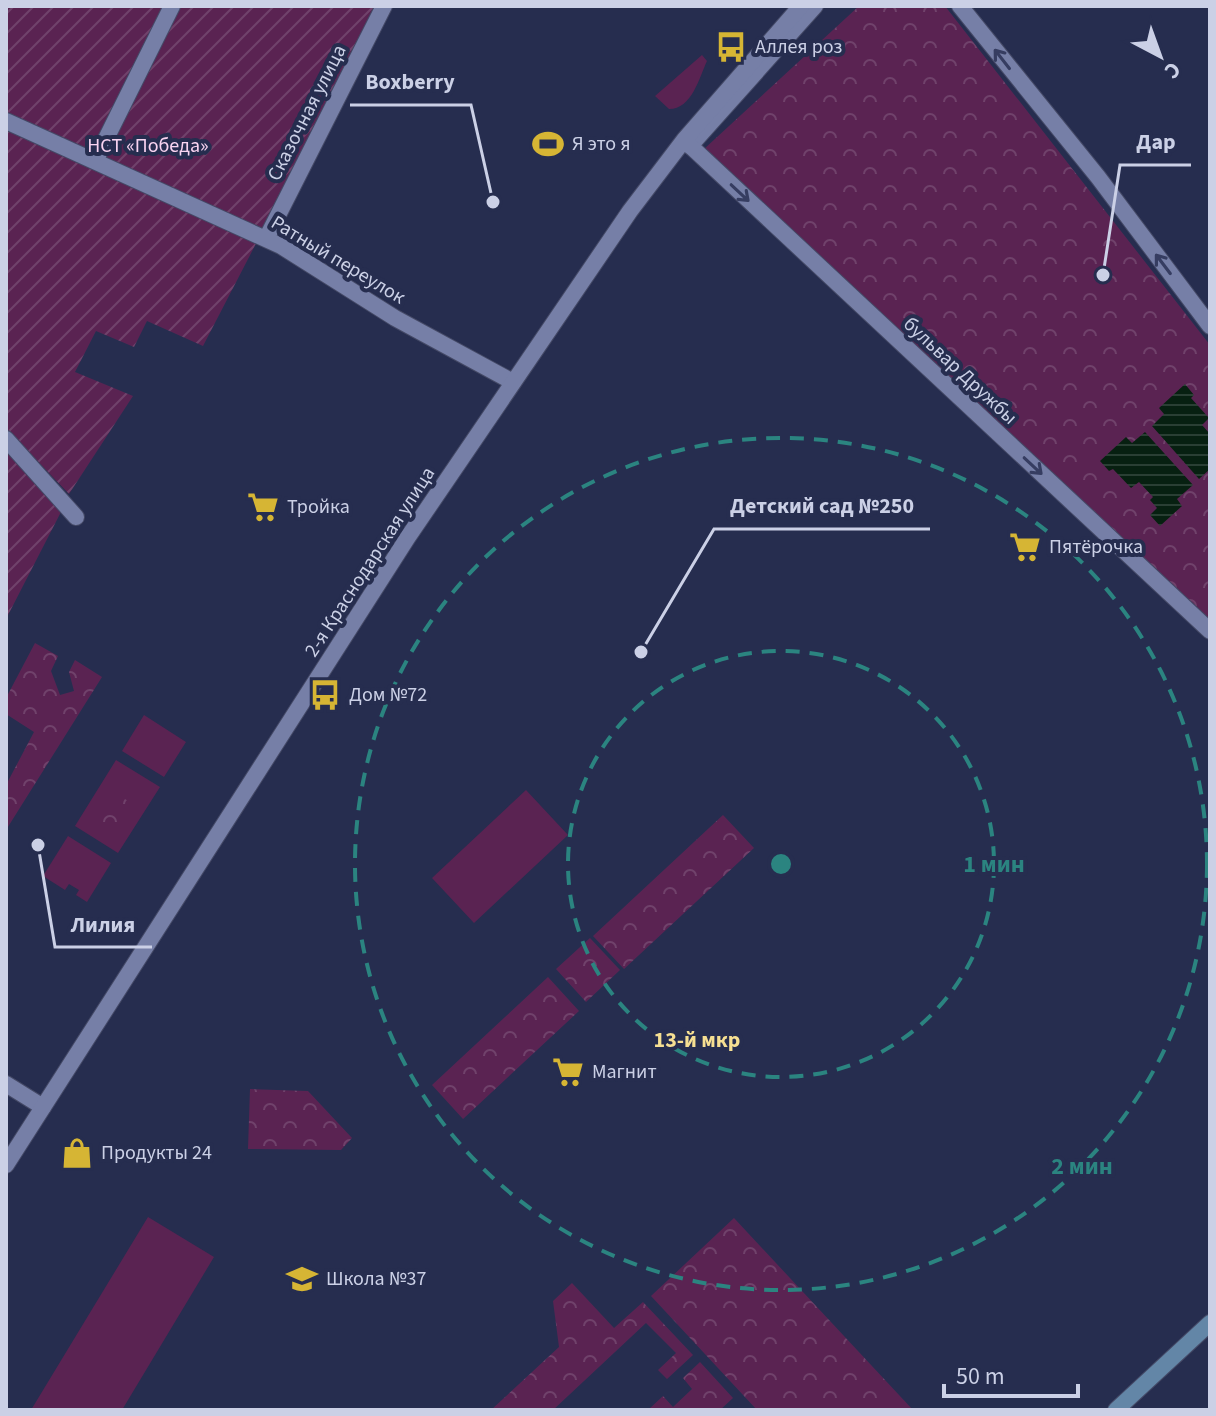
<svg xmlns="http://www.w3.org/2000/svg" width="1216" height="1416" font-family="'Source Sans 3',sans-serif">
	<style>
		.grass { fill: #5a2352 }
		.forest { fill: url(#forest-crowns) }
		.garden { fill: url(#garden-furrows) }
		.water { fill: url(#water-rules) }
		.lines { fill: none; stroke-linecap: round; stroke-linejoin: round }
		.minor-casing { stroke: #444966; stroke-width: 18 }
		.tertiary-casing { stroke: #444966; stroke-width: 18 }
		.secondary-casing { stroke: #444966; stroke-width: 18 }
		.minor { stroke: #767fa7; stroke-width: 16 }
		.tertiary { stroke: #767fa7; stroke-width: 16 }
		.secondary { stroke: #6386a7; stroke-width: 16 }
		.oneway { stroke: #363d61 }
		.ring { fill: none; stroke: #2b8480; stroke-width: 4; stroke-dasharray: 14 10 }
		.labels { text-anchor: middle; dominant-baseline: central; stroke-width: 8; stroke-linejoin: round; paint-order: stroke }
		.poi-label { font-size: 20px; fill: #cbd0e6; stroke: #262d4f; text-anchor: start }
		.street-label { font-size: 20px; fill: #cbd0e6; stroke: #262d4f }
		.park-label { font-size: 20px; fill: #f9d4f1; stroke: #262d4f }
		.neighbourhood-label { font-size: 22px; font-weight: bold; fill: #f6df92; stroke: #262d4f }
		.centre { fill: #2b8480; stroke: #262d4f; stroke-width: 4 }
		.ring-label { font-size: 24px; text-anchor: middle; font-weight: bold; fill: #2b8480; stroke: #262d4f; stroke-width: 8; stroke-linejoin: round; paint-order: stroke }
		.leader { fill: none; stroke: #cbd0e6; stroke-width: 3 }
		.callout-dot { fill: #cbd0e6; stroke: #262d4f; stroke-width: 3 }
		.callout-label { font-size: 22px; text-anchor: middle; font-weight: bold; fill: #cbd0e6; stroke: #262d4f; stroke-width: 8; stroke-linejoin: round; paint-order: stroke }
	</style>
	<defs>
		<pattern id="forest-crowns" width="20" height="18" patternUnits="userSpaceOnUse" patternTransform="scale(2)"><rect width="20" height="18" fill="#5a2352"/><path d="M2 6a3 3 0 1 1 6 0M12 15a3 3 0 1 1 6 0" fill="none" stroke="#70426b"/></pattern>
		<pattern id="garden-furrows" width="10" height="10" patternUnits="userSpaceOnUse" patternTransform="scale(2)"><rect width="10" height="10" fill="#5a2352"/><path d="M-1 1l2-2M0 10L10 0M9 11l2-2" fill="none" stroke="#70426b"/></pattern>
		<pattern id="water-rules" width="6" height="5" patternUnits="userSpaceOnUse" patternTransform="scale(2)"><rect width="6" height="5" fill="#072011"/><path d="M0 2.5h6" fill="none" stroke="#2a3f34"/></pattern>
	</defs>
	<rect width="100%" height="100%" fill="#262d4f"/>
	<path class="grass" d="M702,55L707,61C699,78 692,109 669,109L655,96Z
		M144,715L186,742L164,777L122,751Z
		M116,760L160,787L118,853L75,826Z
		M526,790L568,835L474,923L432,878Z
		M68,836L111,863L87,902L76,895L79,890L69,884L65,890L43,876Z
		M148,1217L214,1257L122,1410H31Z"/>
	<path class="forest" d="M859,6H945L1210,345V623L703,150Z
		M35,643L58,656L51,671L60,695L74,691L69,672L75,660L102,677L6,830V785L34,732L6,714V698Z
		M114,792L139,808L116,843L92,828Z
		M723,815L754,848L624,969L593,936Z
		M590,938L620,970L586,1002L556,969Z
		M548,977L579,1011L463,1119L432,1085Z
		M250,1089L308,1091L352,1138L341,1150L248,1149Z
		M734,1218L913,1410H757L651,1296Z
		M572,1283L614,1328L643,1302L693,1355L667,1379L658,1370L676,1353L646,1323L553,1410H491L559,1347L553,1301Z
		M700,1362L733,1398L720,1410H648L663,1396L673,1407L692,1389L683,1378Z"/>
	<path class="garden" d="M6,6H379L203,346L147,321L134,347L96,331L75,372L133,396L69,494L6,428Z
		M6,446L62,510L6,619Z"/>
	<path class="water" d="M1185,384L1194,395L1191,398L1209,418L1202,425L1210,434V469L1199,479L1152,426L1164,414L1159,408Z
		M1145,432L1193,485L1177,499L1182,506L1160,526L1150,515L1157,508L1150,500L1153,497L1139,482L1131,488L1113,469L1109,471L1100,461L1126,437L1132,443Z"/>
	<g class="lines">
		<defs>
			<path id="minor" d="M6,121L281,246L395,318L513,382
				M690,146L815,6
				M95,161L172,6
				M266,239L384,6
				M6,439L76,517
				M6,1084L43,1107"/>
			<path id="tertiary" d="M960,6L1098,177L1210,326
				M684,140L1210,631
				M6,1165L408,537L630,211L684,140L801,6"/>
			<path id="secondary" d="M1116,1410L1210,1323"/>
		</defs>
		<use href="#minor" class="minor-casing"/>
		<use href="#tertiary" class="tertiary-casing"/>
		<use href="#secondary" class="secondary-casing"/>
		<use href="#minor" class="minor"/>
		<use href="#tertiary" class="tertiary"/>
		<use href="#secondary" class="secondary"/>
	</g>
	<defs><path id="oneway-shaft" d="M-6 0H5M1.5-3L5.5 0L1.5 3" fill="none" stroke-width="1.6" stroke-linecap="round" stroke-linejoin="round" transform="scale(2)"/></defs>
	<g class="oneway">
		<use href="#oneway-shaft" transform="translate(1002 59) rotate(-128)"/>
		<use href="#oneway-shaft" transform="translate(740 193) rotate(43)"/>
		<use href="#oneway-shaft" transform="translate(1163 264) rotate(-127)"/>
		<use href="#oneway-shaft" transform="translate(1033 466) rotate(43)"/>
	</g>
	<g class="ring">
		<circle cx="781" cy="864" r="213"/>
		<circle cx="781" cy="864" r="426"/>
	</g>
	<defs>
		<symbol id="bus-bare" viewBox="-9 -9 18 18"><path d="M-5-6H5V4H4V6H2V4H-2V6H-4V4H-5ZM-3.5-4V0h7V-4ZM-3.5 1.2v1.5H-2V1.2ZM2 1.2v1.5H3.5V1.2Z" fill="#d6b534" stroke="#262d4f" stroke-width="2.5" paint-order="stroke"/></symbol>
		<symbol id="stadium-bare" viewBox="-9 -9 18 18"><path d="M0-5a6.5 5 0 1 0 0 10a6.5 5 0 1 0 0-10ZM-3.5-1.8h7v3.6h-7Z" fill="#d6b534" stroke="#262d4f" stroke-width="2.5" paint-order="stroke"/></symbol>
		<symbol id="supermarket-bare" viewBox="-9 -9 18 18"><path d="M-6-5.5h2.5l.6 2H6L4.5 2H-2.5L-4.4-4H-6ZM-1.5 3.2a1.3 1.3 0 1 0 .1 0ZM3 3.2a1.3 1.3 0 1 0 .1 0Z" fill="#d6b534" stroke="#262d4f" stroke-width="2.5" paint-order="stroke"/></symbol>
		<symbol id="shop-bare" viewBox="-9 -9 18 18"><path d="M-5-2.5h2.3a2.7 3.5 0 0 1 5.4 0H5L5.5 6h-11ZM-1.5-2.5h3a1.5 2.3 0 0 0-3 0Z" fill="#d6b534" stroke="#262d4f" stroke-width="2.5" paint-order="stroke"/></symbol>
		<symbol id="school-bare" viewBox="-9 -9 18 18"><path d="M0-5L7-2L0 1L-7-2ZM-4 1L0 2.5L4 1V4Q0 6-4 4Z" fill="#d6b534" stroke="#262d4f" stroke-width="2.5" paint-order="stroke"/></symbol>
	</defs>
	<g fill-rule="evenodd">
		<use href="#bus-bare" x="709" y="25" width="44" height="44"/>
		<use href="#stadium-bare" x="526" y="122" width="44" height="44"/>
		<use href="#supermarket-bare" x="241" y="485" width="44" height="44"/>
		<use href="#supermarket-bare" x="1003" y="525" width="44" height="44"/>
		<use href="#bus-bare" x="303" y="673" width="44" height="44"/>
		<use href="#supermarket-bare" x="546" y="1050" width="44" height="44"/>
		<use href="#shop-bare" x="55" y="1131" width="44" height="44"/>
		<use href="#school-bare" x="280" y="1257" width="44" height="44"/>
	</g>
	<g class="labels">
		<g class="poi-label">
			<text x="755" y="47">Аллея роз</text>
			<text x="572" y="144">Я это я</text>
			<text x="287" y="507">Тройка</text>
			<text x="1049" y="547">Пятёрочка</text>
			<text x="349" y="695">Дом №72</text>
			<text x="592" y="1072">Магнит</text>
			<text x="101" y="1153">Продукты 24</text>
			<text x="326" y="1279">Школа №37</text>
		</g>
		<g class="street-label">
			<text transform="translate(307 113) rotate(-63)">Сказочная улица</text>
			<text transform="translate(338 260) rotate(31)">Ратный переулок</text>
			<text transform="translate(960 371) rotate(43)">бульвар Дружбы</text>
			<text transform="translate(370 562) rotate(-57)">2-я Краснодарская улица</text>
		</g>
		<g class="park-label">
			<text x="148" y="146">НСТ «Победа»</text>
		</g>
		<g class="neighbourhood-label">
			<text x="697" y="1040">13-й мкр</text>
		</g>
	</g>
	<circle cx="781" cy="864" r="12" class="centre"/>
	<g class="ring-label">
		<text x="994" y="872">1 мин</text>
		<text x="1082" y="1174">2 мин</text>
	</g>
	<path class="leader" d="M493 202L471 105H350M1103 275L1120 165H1191M641 652L714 529H930M38 845L55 947H152"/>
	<g class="callout-dot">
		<circle cx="493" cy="202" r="8"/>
		<circle cx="1103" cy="275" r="8"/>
		<circle cx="641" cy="652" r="8"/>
		<circle cx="38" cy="845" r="8"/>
	</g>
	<g class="callout-label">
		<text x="410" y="89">Boxberry</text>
		<text x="1156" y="149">Дар</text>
		<text x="822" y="513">Детский сад №250</text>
		<text x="103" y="932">Лилия</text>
	</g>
	<rect width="1216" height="1416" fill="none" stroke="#cbd0e6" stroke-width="16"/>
	<g transform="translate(1160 56) rotate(139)" stroke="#262d4f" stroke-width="6" paint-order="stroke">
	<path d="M0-6L14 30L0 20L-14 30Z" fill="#cbd0e6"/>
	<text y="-12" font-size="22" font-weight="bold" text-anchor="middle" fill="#cbd0e6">С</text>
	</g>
	<path d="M944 1384v12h134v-12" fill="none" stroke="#cbd0e6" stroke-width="4"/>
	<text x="956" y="1384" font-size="24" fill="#cbd0e6" stroke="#262d4f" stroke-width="6" paint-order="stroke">50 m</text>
</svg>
